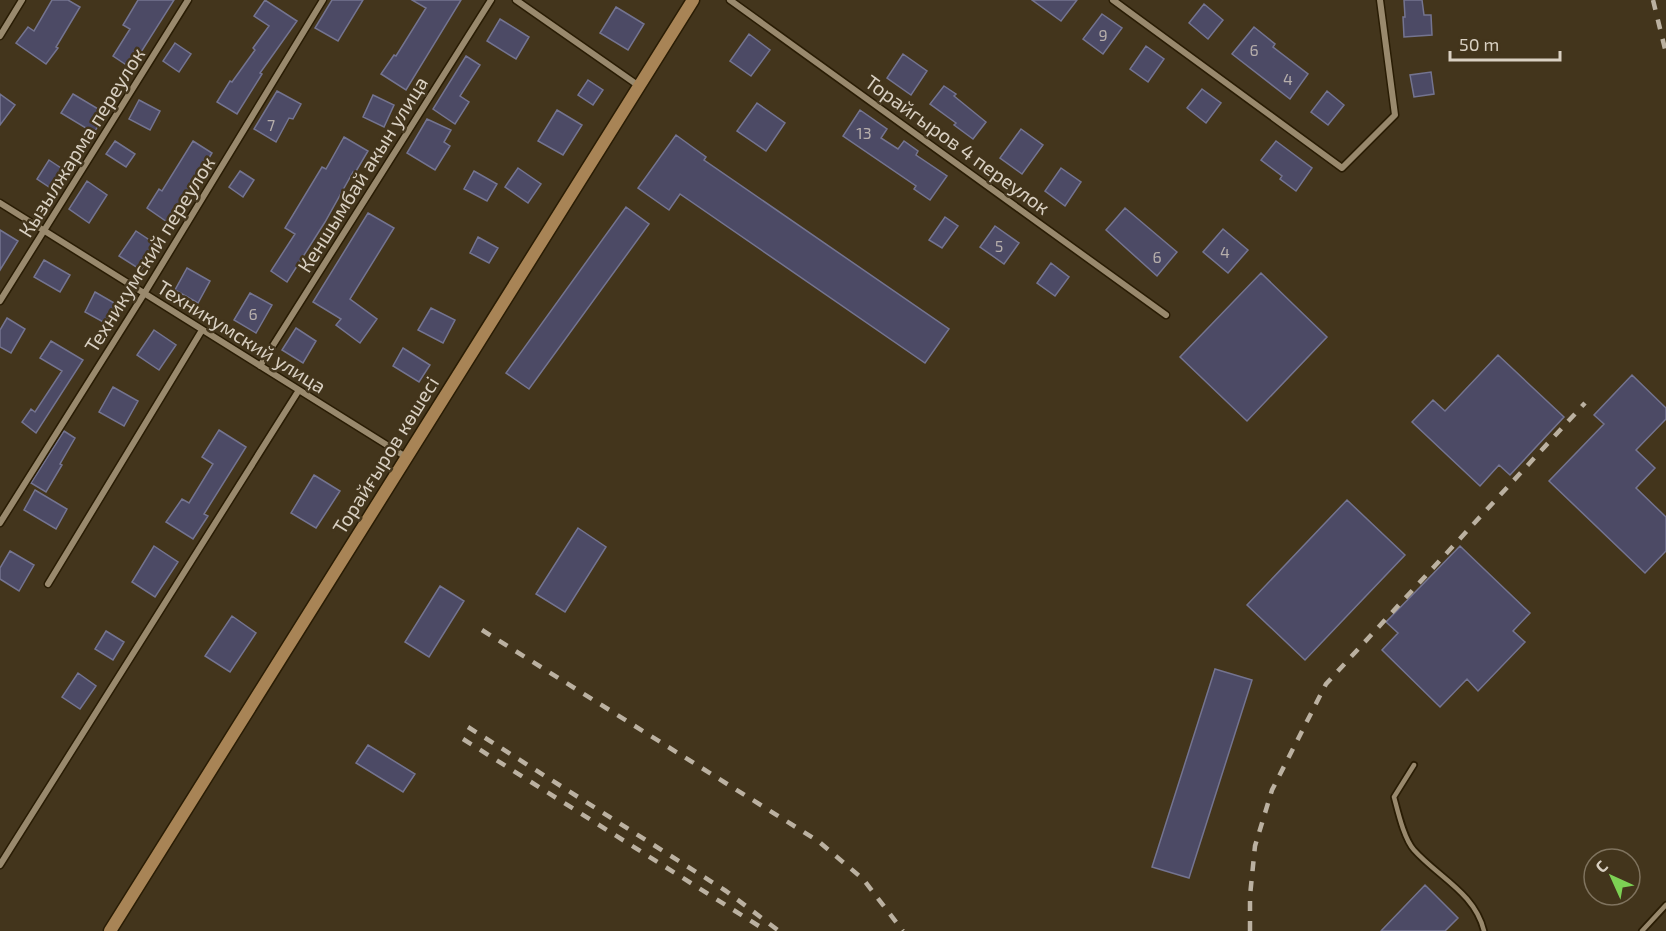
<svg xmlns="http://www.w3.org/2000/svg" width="1666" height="931" font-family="'Exo 2',sans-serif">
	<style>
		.building { fill: #4c4a65; stroke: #747490; stroke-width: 1.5 }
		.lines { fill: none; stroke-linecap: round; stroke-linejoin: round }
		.lane-casing { stroke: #291c04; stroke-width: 8 }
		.street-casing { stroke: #291c04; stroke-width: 9 }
		.secondary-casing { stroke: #291c04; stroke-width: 15 }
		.lane { stroke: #99896d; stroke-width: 4.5 }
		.street { stroke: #99896d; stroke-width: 6 }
		.secondary { stroke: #a88456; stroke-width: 12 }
		.rail { stroke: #bbb1a1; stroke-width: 4.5; stroke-dasharray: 10 10; stroke-linecap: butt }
		.labels { text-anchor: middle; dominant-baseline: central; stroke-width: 5; stroke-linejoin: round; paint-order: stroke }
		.number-label { font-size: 16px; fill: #b6aeab }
		.street-label { font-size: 20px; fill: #d9d0c2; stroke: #43351c }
	</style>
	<rect width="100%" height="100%" fill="#43351c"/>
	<path class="building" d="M52,0H68L80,7L56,47L58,48L46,64L16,43L28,27L34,31Z
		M138,0H174L131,68L113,56L130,29L123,25Z
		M265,0L297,21L260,73L262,74L237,114L217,102L230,81L232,82L255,50L253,48L269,26L254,16Z
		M332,0H363L338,41L315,28Z
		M412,0H461L406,90L381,74L394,55L396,56L426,8Z
		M1032,0H1077L1061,21Z
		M1404,0H1422L1424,15H1431L1432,35L1404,37L1403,17H1405Z
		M1204,4L1223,20L1208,39L1189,23Z
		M616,7L644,24L628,50L600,33Z
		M1102,14L1122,28L1103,54L1083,39Z
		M500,19L529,37L516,59L487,41Z
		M1254,27L1275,44L1273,47L1308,74L1290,99L1232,54Z
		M749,34L770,50L751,76L730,61Z
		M175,43L191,54L179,72L163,61Z
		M1146,46L1164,59L1148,82L1130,69Z
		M903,54L927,71L911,95L887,78Z
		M466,56L480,65L460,96L469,102L455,124L433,109Z
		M1431,72L1434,94L1414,97L1410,75Z
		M588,80L603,90L593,105L578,95Z
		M944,86L956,94L954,96L986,122L973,139L954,125L956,123L930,104Z
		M1202,89L1221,103L1206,123L1187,108Z
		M277,91L301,104L293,119L289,118L276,142L254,129Z
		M1327,91L1344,105L1328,125L1311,112Z
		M0,94L15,105L0,125Z
		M73,94L105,113L94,133L61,113Z
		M373,95L394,105L384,127L363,117Z
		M139,100L160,111L150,130L129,119Z
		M757,103L785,123L766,151L737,131Z
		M557,110L582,125L563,155L538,141Z
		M860,110L887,129L881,138L898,149L904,141L918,151L916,155L947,176L930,200L914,189L916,186L843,136Z
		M427,119L451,130L444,142L450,146L435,170L407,153Z
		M1021,129L1043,145L1022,174L1000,158Z
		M676,135L706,157L704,160L949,329L925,363L680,194L669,210L638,188Z
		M344,137L368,151L355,173L353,172L325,222L287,282L271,271L295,234L285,228L322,167L326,169Z
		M115,141L135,154L126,167L106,154Z
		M193,141L212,153L170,224L147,208L159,189L162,191Z
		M1276,141L1312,168L1296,191L1280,179L1282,176L1261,160Z
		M49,160L67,172L55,191L37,179Z
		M518,168L541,184L528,203L505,187Z
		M1061,168L1081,182L1065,206L1045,191Z
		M240,171L254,180L243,197L229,187Z
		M474,171L497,184L487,201L464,189Z
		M87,181L107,195L89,223L69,209Z
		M626,207L649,224L529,389L506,373Z
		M1125,208L1177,252L1157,276L1106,230Z
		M368,213L394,228L350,299L377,319L360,343L336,325L341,319L313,302Z
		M945,217L958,226L942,248L929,240Z
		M995,226L1019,243L1004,264L980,247Z
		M1223,229L1248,250L1228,273L1203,252Z
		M0,230L18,241L0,270Z
		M136,231L157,245L141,270L119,256Z
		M478,237L498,248L489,263L470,253Z
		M44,260L70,275L60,292L34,277Z
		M1051,263L1069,277L1055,296L1037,283Z
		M187,268L210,281L198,303L175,290Z
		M1261,273L1327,337L1247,421L1180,357Z
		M95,292L116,304L105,323L85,312Z
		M250,293L272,305L256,333L234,320Z
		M431,308L455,320L443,343L418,330Z
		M7,318L25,329L11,353L0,347V330Z
		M296,328L316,341L303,363L282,350Z
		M154,330L176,345L159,370L137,355Z
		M51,341L83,360L36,433L22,422L31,409L35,412L62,371L40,358Z
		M403,348L430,365L419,382L393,366Z
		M1498,355L1564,417L1510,475L1499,465L1480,486L1412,422L1433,400L1445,411Z
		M1632,375L1666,408V419L1636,450L1655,468L1636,488L1666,517V551L1645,573L1549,481L1604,424L1594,415Z
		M113,387L138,401L124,426L99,412Z
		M219,430L246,447L204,514L208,516L193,539L166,522L182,499L189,503L213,464L202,457Z
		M64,431L75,438L60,464L62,465L46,492L31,483Z
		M314,475L340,491L316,528L291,513Z
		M35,490L67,509L56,529L24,510Z
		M1347,500L1405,555L1305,660L1247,605Z
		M578,528L606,547L565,612L536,594Z
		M154,546L178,562L155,597L132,582Z
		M1460,546L1530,613L1513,631L1525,642L1478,691L1467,679L1440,707L1382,650L1398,633L1386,622Z
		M10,551L34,565L19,591L0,579V568Z
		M440,586L464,601L429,657L405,642Z
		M232,616L256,633L230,672L205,656Z
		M106,631L124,642L113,660L95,649Z
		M1215,669L1252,680L1189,878L1152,867Z
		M78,673L96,686L80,709L62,697Z
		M368,745L415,774L403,792L356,763Z
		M1425,885L1458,918L1445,931H1381Z"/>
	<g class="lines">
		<defs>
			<path id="lane" d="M1414,765L1394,797C1398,812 1404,839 1414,850C1438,877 1475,893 1484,931
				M1642,931L1666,905"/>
			<path id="street" d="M516,0L639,86
				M730,0L1166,315
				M1113,0L1342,168L1395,115L1380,0
				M0,36L22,0
				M0,203L406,457
				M0,301L188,0
				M260,366L491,0
				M0,523L144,294L323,0
				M48,584L202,330
				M0,865L299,390"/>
			<path id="secondary" d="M110,931L693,0"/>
		</defs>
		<use href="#lane" class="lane-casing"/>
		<use href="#street" class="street-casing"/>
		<use href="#secondary" class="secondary-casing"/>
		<use href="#lane" class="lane"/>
		<use href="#street" class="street"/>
		<use href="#secondary" class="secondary"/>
		<path class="rail" d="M1653,0L1666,53
			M482,630L818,841L863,879L903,931
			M468,727L726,891L779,931
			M463,739L762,928
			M1250,931V896L1255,846L1272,790L1326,684L1585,403"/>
	</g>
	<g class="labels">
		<g class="number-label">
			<text x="1103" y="34">9</text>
			<text x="1254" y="49">6</text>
			<text x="1288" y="78">4</text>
			<text x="271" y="124">7</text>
			<text x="864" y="132">13</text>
			<text x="999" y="245">5</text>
			<text x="1225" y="251">4</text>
			<text x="1157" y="256">6</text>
			<text x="253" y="313">6</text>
		</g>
		<g class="street-label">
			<text transform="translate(81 142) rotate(-58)">Кызылжарма переулок</text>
			<text transform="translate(958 144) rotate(36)">Торайгыров 4 переулок</text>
			<text transform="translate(362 174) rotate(-58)">Кеншымбай акын улица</text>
			<text transform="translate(149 254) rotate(-58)">Техникумский переулок</text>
			<text transform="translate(242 336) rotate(32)">Техникумский улица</text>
			<text transform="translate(385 455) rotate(-58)">Торайғыров көшесі</text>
		</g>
	</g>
	<g transform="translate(1612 877) rotate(315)"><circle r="28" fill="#43351c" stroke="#7f735e" stroke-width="1.5"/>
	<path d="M0-4.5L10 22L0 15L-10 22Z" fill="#7dd154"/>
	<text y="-9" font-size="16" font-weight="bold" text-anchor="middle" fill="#d9d0c2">С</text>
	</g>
	<path d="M1450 51v9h110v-9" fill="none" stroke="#d9d0c2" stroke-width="3"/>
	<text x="1459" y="51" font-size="18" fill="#d9d0c2" stroke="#43351c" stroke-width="4.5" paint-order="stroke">50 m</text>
</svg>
